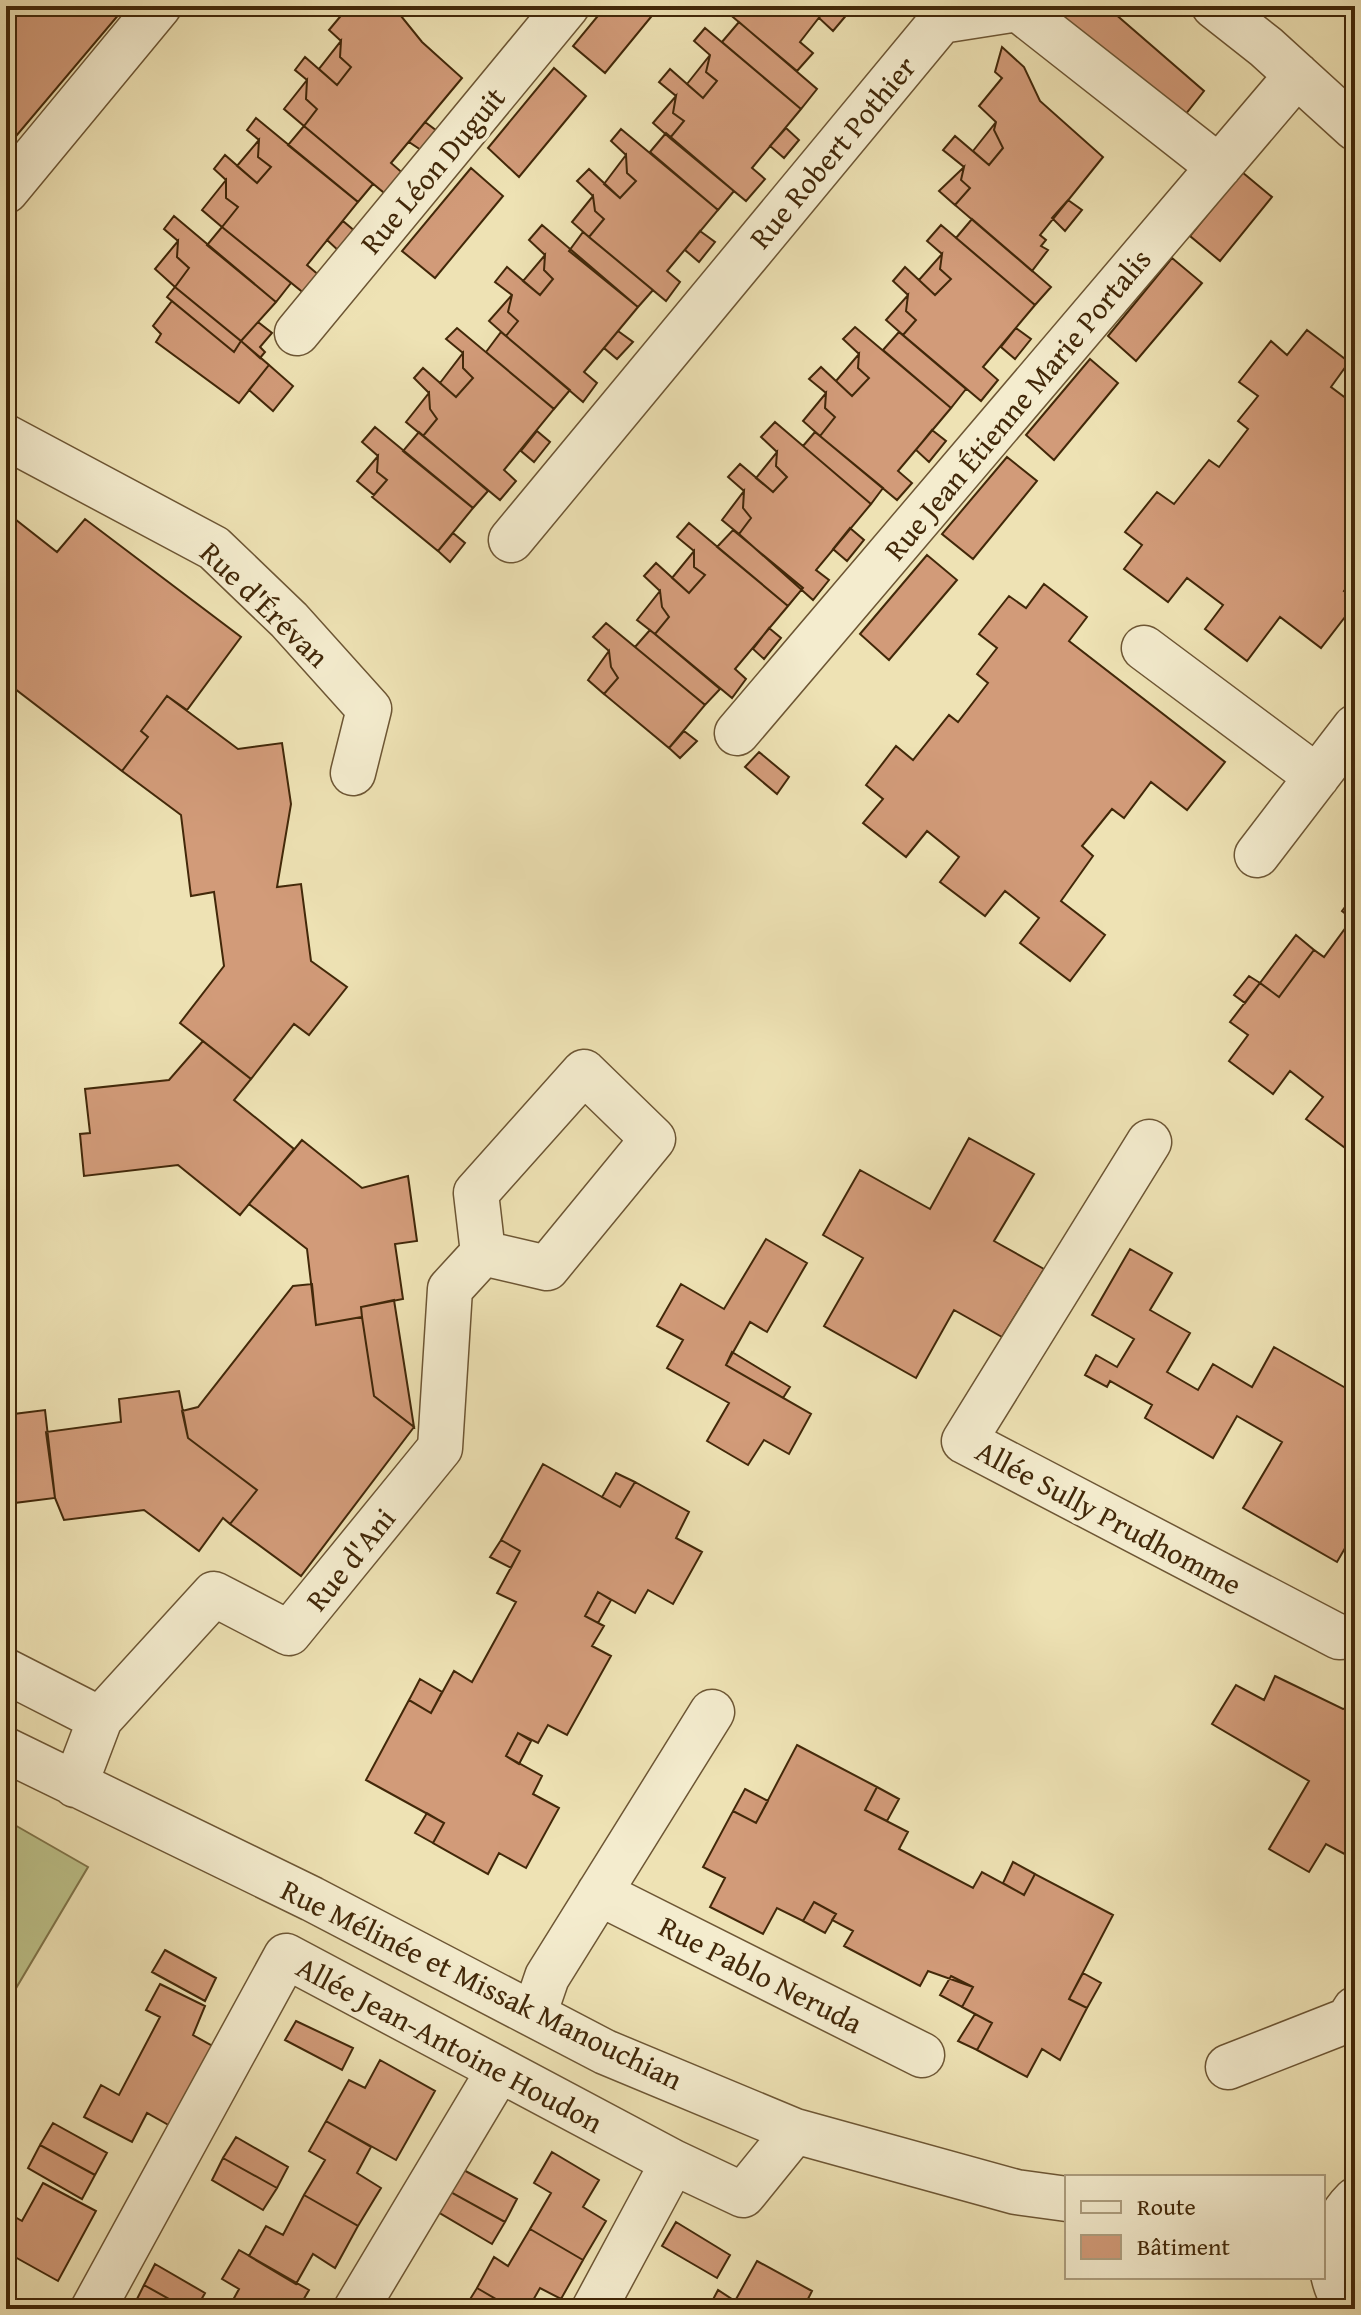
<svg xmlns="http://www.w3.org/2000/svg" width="1361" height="2315" font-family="'Gentium Book Plus',serif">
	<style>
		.green { fill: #bdc28a; stroke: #80754a; stroke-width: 2 }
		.building { fill: #d29b79; stroke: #422809; stroke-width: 2 }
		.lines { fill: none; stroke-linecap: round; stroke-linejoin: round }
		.minor-casing { stroke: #6d5634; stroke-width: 47 }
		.minor { stroke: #f4ecce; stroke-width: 44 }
		.labels { text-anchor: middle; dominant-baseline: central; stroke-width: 8; stroke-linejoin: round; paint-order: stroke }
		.street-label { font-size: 30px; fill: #422809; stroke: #f4ecce }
	</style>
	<rect width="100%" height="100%" fill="#eee2b4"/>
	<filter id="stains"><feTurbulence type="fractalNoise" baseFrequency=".0025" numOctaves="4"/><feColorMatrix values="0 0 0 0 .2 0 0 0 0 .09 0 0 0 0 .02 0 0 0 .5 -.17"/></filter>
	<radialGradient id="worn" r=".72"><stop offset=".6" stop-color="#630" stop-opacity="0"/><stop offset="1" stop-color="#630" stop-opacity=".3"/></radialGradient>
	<path class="green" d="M6,1820L88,1867L6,2005Z"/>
	<path class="building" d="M6,6H126L6,148Z
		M349,6H393L422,42L462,78L391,163L406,176L389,197L304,126L317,109L306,99L307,80L295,70L305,57L337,85L351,67L340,57L341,41L329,30Z
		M606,6H660L605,73L573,46Z
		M828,6H842L849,12L833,31L819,18Z
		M828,6L800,42L813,53L797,71L721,7Z
		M1046,6H1106L1204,91L1181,120Z
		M739,22L817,89L801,109L722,42Z
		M705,28L801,109L752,168L765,179L746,201L670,138L684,121L673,113L676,96L659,82L670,69L703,98L717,81L706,72L710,55L694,41Z
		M341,41L340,57L351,67L337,85L319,69Z
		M1002,47L1024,67L1040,101L1103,157L1040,235L1046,240L1041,246L1048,250L1032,271L955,205L970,188L961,180L964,167L943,150L955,136L989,165L1003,148L994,130L996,122L979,106L1002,78L995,72Z
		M710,55L706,72L717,81L703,98L687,84Z
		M554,68L586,96L519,177L488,148Z
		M307,80L306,99L317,109L304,126L284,109Z
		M676,96L673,113L684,121L670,138L653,123Z
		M256,118L358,202L307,265L320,276L305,294L222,227L238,207L226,198V180L214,169L225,155L257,183L271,167L258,157L259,140L247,130Z
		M425,122L437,131L421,150L409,142Z
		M996,122L994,130L1003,148L989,165L973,151Z
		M304,126L373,184L358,202L288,145Z
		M786,128L799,140L784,158L770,146Z
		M621,129L718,210L667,271L680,282L666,301L589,237L604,219L595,211L593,196L577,181L589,169L620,198L636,181L627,173L626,155L611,141Z
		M666,133L734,191L718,210L650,152Z
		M259,140L258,157L271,167L257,183L237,166Z
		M626,155L627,173L636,181L620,198L604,184Z
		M964,167L961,180L970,188L955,205L939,191Z
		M471,168L503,196L435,278L402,251Z
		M1242,172L1272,197L1220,261L1190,236Z
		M226,180V198L238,207L222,227L202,210Z
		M593,196L595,211L604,219L589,237L572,222Z
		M1068,200L1082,210L1065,231L1052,218Z
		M174,216L276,302L241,341L175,287L189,268L177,257L178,241L164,229Z
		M972,219L1051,287L1035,305L956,238Z
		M343,221L357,233L341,253L327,240Z
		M542,225L638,307L584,372L597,383L583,402L506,336L518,321L508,312L512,295L495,282L507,267L540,295L553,279L544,270L545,255L529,240Z
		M941,225L1035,305L983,367L998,380L981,401L903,335L916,320L906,311L908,295L893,281L905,267L935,295L951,279L940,269L942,254L927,241Z
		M222,227L291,283L276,302L207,245Z
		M700,231L715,242L699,262L685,250Z
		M583,232L653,290L638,307L569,251Z
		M178,241L177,257L189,268L175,287L155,269Z
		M942,254L940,269L951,279L935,295L919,280Z
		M545,255L544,270L553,279L540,295L523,281Z
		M1172,258L1202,283L1136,361L1108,336Z
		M175,287L241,341L234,352L167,297Z
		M512,295L508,312L518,321L506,336L489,321Z
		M908,295L906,311L916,320L903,335L886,320Z
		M172,301L234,352L241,341L269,365L239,403L156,342L161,334L153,326Z
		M258,322L272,333L260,347L265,352L260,358L241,341Z
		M855,327L951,408L898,471L912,483L897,500L820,436L835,417L825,408L826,393L809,379L821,367L852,396L869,378L858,368L859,354L843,339Z
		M457,328L554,409L504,470L516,481L500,500L423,436L437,419L430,409L429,393L414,378L423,368L456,397L473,378L463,368V353L446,339Z
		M1016,328L1031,339L1015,359L1001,347Z
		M1307,330L1349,362L1331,387L1355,405V577L1344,591L1355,599V604L1321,648L1280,617L1247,661L1205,629L1223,605L1187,578L1168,602L1124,569L1142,545L1125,532L1157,492L1174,504L1209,460L1219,467L1248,429L1238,421L1258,396L1239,382L1271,341L1287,355Z
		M618,331L633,342L617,359L604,348Z
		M501,332L570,390L554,409L486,352Z
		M899,332L966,389L951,408L883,350Z
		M463,353V368L473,378L456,397L440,383Z
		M859,354L858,368L869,378L852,396L836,381Z
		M1090,359L1118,383L1054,460L1026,435Z
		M269,365L293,386L273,411L249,390Z
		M429,393L430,409L437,419L423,436L406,422Z
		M826,393L825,408L835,417L820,436L803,421Z
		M775,422L871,504L816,570L829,580L813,600L739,534L751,518L743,508L744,491L728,477L740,464L773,492L787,477L776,466L777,452L761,437Z
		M375,427L473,508L438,551L372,497L387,480L377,472L378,456L362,442Z
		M932,430L946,441L929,462L916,450Z
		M537,431L550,442L534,462L521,451Z
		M419,432L488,491L473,508L403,451Z
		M815,432L883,488L871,504L803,446Z
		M777,452L776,466L787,477L773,492L756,478Z
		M378,456L377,472L387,480L374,495L357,481Z
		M1007,457L1037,481L973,559L942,534Z
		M744,491L743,508L751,518L739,534L722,520Z
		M6,512L57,552L85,519L241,637L187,710L167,696L141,731L148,737L122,771L15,689L6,701Z
		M689,523L788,606L735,669L746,679L732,698L655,634L669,617L662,607L660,591L644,576L656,563L689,593L705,575L694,567V551L677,537Z
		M850,528L864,540L847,561L833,549Z
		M733,530L803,588L788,606L717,547Z
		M453,533L465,543L450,562L438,551Z
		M694,551V567L705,575L689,593L672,578Z
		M927,555L957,580L889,660L860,634Z
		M1044,584L1087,617L1069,641L1225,762L1187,810L1151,782L1124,818L1112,809L1082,846L1093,856L1061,901L1105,935L1070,981L1020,943L1039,918L1005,891L985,916L940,882L959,857L927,831L906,857L863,823L883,799L866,785L896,746L913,760L949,715L958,722L988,683L977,674L997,648L979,634L1009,596L1026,608Z
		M660,591L662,607L669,617L655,634L637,620Z
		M606,623L705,705L669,748L604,694L618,678L611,667L609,651L593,637Z
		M769,628L781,638L764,659L753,649Z
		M650,630L720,689L705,705L635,647Z
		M609,651L611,667L618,678L604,694L588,680Z
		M167,696L238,749L282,743L291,804L277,887L301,884L311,961L347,987L309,1035L294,1024L251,1079L180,1023L224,966L214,892L191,896L181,815L122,771L148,737L141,731Z
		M684,731L697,741L680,758L669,748Z
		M759,752L789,777L777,794L745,767Z
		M1355,894V1148L1352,1153L1306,1119L1323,1097L1290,1071L1273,1094L1229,1061L1248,1035L1230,1022L1260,983L1279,997L1314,950L1324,957L1352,919L1342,911Z
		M1296,935L1314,950L1279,997L1260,983Z
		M1249,976L1260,983L1245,1003L1234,995Z
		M203,1041L251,1079L234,1100L294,1149L240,1215L178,1165L84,1176L80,1134L90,1133L85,1089L169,1080Z
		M969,1138L1034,1174L994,1241L1044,1269L1002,1337L954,1310L916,1378L824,1326L863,1258L823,1235L860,1170L930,1209Z
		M302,1140L362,1188L408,1176L417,1241L395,1244L403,1299L361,1307L362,1317L316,1325L307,1249L249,1204Z
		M766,1239L807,1263L767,1332L750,1322L726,1365L811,1414L789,1454L764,1440L748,1465L707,1441L729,1403L667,1368L683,1340L657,1326L681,1284L724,1309Z
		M1130,1249L1172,1273L1150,1310L1190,1333L1167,1372L1198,1390L1213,1364L1252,1387L1274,1347L1351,1391L1355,1384V1531L1337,1562L1243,1508L1282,1442L1237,1416L1213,1458L1145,1418L1152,1405L1110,1381L1107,1387L1085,1375L1096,1355L1117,1367L1134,1339L1092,1315Z
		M312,1284L316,1325L362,1317L374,1396L414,1427L301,1576L230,1524L257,1490L188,1438L182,1411L198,1407L293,1286Z
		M394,1300L414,1427L374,1396L362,1317L361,1307Z
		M732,1352L790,1387L783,1398L726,1365Z
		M179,1391L188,1438L257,1490L230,1524L223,1518L199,1551L144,1510L64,1520L55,1498L46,1432L121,1422L119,1399Z
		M45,1410L55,1498L6,1504V1415Z
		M543,1464L620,1507L635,1482L689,1512L676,1538L702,1552L673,1604L648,1590L635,1613L598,1592L585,1616L604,1626L592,1646L611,1656L567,1735L548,1725L538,1743L518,1733L506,1756L542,1776L533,1794L559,1808L526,1868L499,1853L488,1874L433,1843L444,1823L366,1780L409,1700L431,1713L454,1671L472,1682L516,1602L497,1593L520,1551L501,1540Z
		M616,1473L635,1482L620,1507L602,1497Z
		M501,1540L520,1551L511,1568L490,1557Z
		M598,1592L611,1600L598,1623L585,1616Z
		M1275,1676L1343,1709L1355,1706L1354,1859L1326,1844L1309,1872L1269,1849L1309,1781L1212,1724L1236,1685L1264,1700Z
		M420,1679L442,1692L431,1713L409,1700Z
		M518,1733L531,1741L519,1764L506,1756Z
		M797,1745L877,1787L865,1810L908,1832L899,1849L973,1888L982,1872L1024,1895L1035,1874L1113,1915L1069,1999L1087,2008L1060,2060L1042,2049L1027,2077L977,2050L992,2023L962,2007L973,1987L928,1971L920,1986L844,1946L853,1931L832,1920L836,1914L814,1902L803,1921L777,1908L763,1934L710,1907L725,1878L703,1867L733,1811L756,1823Z
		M877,1787L899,1799L887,1821L865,1810Z
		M745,1789L768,1801L756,1823L733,1811Z
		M427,1813L444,1823L433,1843L415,1833Z
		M1013,1862L1035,1874L1024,1895L1003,1883Z
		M814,1902L836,1914L825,1933L803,1921Z
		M165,1950L216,1978L205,2001L152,1972Z
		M1083,1973L1101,1983L1087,2008L1069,1999Z
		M951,1976L973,1987L962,2007L940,1995Z
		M160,1984L205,2006L193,2035L216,2048L172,2127L147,2113L132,2142L84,2117L101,2085L119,2095L160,2017L146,2010Z
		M975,2014L992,2023L977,2050L958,2041Z
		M296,2021L353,2048L342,2070L285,2040Z
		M380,2060L435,2091L396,2160L326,2121L349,2080L365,2088Z
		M326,2121L371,2147L357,2173L381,2188L358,2226L304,2195L325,2160L309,2151Z
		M53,2123L107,2153L95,2175L40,2145Z
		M236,2137L288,2167L277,2188L223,2158Z
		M40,2145L95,2175L82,2199L28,2168Z
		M552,2152L599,2180L583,2207L606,2221L583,2260L530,2229L551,2193L534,2183Z
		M223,2158L277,2188L263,2210L212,2180Z
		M460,2168L517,2199L505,2222L449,2191Z
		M43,2183L96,2211L58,2281L6,2252V2212L22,2221Z
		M449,2191L505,2222L492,2244L438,2212Z
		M304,2195L358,2226L335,2268L313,2254L296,2284L249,2256L266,2226L283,2235Z
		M676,2222L730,2255L717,2278L662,2246Z
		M530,2229L583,2260L561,2299L540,2288L528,2309H513L477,2288L494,2257L508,2266Z
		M239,2250L309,2290L298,2309H228L239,2289L222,2279Z
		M757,2261L812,2291L803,2309H708L718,2290L735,2301Z
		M155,2264L205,2293L196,2309H187L144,2285Z
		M144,2285L187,2309H132Z
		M477,2288L513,2309H464Z"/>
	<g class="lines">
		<defs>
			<path id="minor" d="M1214,6L1266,47L1355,128
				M6,191L159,6
				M297,333L567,6
				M6,437L214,548L289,620L369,709L353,773
				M511,540L941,21L1018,9L1219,167
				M1144,648L1317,777
				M737,733L1297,75
				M1257,855L1355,727
				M584,1072L653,1139L547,1268L483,1253L476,1193Z
				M1149,1142L964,1441L1339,1637L1355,1636
				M6,1671L100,1719L75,1785
				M100,1719L214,1594L289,1633L440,1448L450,1289L483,1253
				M6,1750L312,1899L605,2052L795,2131L1016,2192L1067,2199
				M599,1893L922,2055
				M534,2015L547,1977L712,1712
				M1228,2067L1348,2020L1355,2009
				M93,2309L286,1956L673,2162
				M356,2309L499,2070
				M594,2309L673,2162L743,2195L795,2131
				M1348,2309C1325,2274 1324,2231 1355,2200"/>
		</defs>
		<use href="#minor" class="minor-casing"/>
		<use href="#minor" class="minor"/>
	</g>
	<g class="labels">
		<g class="street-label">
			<text transform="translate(832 152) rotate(-50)">Rue Robert Pothier</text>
			<text transform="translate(432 170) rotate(-50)">Rue Léon Duguit</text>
			<text transform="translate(1017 404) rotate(-50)">Rue Jean Étienne Marie Portalis</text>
			<text transform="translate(265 604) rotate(44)">Rue d'Érévan</text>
			<text transform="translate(1109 1517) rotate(28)">Allée Sully Prudhomme</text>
			<text transform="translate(350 1559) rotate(-51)">Rue d'Ani</text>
			<text transform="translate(761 1974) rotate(27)">Rue Pablo Neruda</text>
			<text transform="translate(482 1984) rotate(26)">Rue Mélinée et Missak Manouchian</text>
			<text transform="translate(450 2044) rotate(28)">Allée Jean-Antoine Houdon</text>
		</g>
	</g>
	<rect width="1361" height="2315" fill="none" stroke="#eee2b4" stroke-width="32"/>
	<rect x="8" y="8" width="1345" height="2299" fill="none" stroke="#422809" stroke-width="4"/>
	<rect x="16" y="16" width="1329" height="2283" fill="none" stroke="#422809" stroke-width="2"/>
	<rect x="1065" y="2175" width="260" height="104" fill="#f4ecce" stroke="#ad9e7f" stroke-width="2"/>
	<rect x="1081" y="2201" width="40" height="12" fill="#f4ecce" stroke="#ad9e7f" stroke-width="2"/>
	<text x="1137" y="2215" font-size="24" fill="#422809">Route</text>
	<rect x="1081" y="2235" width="40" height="24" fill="#d29b79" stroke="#ad9e7f" stroke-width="2"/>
	<text x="1137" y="2255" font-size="24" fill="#422809">Bâtiment</text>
	<rect width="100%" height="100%" filter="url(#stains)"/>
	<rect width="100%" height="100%" fill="url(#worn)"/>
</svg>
